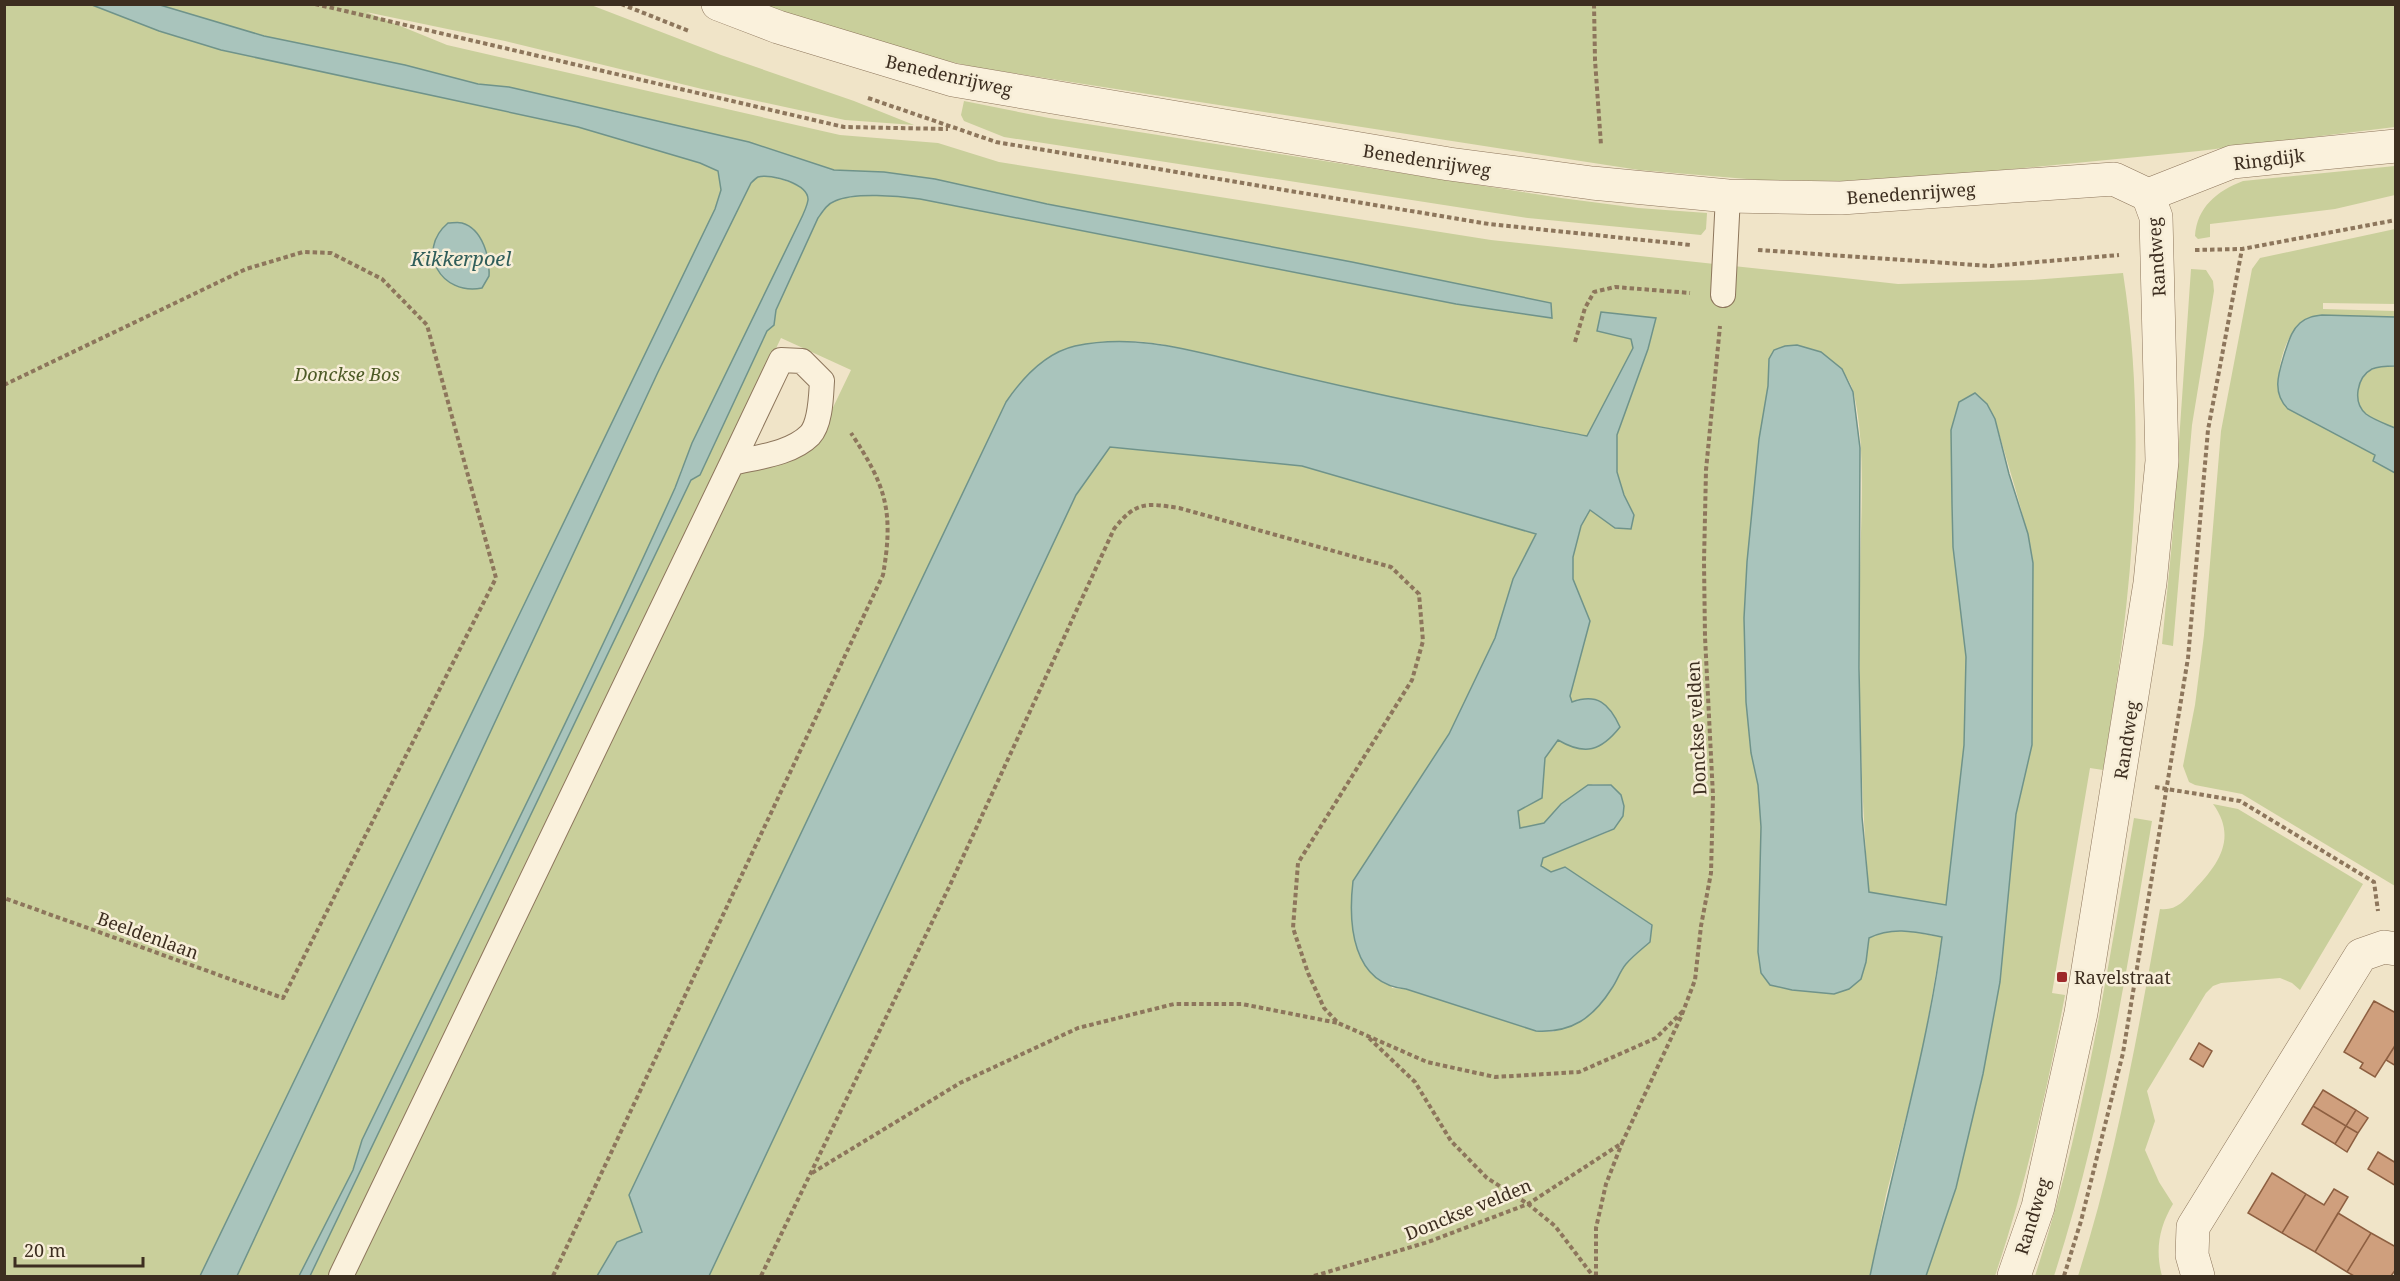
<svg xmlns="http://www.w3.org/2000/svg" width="2400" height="1281" font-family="'Noto Serif',serif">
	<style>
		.green { fill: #c9cf9b }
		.water { fill: #a9c4bc; stroke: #6f938a; stroke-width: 1.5 }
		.building { fill: #cf9f7d; stroke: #8d5f41; stroke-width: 1.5 }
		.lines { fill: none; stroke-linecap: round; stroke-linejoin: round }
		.service-casing { stroke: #8d765c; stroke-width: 26 }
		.minor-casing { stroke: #8d765c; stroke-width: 34 }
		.tertiary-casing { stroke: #8d765c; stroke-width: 34 }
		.path { stroke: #8d765c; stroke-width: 4; stroke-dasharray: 4.5 3; stroke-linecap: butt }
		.service { stroke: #faf1dc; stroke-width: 24 }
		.minor { stroke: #faf1dc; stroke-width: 33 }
		.tertiary { stroke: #faf1dc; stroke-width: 33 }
		.poi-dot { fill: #9e2a2b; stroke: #f7eed8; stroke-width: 2 }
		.labels { text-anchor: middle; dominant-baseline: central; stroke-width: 5; stroke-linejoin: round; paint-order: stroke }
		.street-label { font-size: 18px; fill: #3d2e20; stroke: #f7eed8 }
		.park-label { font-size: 18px; font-style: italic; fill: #4d5a26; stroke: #f7eed8 }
		.poi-label { font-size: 18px; fill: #3d2e20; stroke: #f7eed8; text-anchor: start }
		.water-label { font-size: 20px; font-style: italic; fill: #2f5d5a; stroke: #f7eed8 }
	</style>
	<rect width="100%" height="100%" fill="#f0e4c8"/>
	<path class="green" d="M5,5H591L721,55L854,101L914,125L845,120L702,89L505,41L366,12L447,45L840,135L938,143L999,162L1491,240L1826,276L1898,284L2031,280L2123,273C2149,438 2131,606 2103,770L2090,768L2052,993L2065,995C2047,1091 2026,1184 1995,1276H1926L1956,1188L1983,1074L2000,982L2016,814L2032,745L2033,563C2025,514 2008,467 1995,419L1951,430L1953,546L1966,657L1964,745L1946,906L1869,892C1860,790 1859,687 1860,584C1860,523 1867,453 1854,394C1849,374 1836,364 1821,352L1769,359L1768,386L1747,562L1744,618L1746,702L1751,753L1758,785L1761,827L1758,952L1761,973L1771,985L1792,990L1835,994L1866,962L1869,938C1894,925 1915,933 1942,937L1922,1054L1886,1195L1870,1276H709L1076,495L1110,447L1302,466L1536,534L1513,579L1495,638L1449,734L1353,881L1392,988L1406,989L1536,1031L1553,1032L1601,1004L1625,965L1650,942L1652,925L1565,867L1551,873L1541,866L1543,858L1608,832L1621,795L1611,785L1593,784L1561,804L1544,823L1520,829L1518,811L1541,798L1545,758L1558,739C1586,760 1596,743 1620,727L1609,709L1579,699L1572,702L1570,696L1590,621L1573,579V557L1581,526L1590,510L1615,528L1631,529L1634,515L1624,495L1617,472V435L1648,349L1655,318L1601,312L1631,339L1633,348L1587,436L1361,391L1161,344L1136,341L1099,342L1037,366L1016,388L1006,402L629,1195L642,1232L617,1242L597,1276H353L735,474L813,449L851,370L781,338L644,620L332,1276H310L691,480L700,475L767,331L774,325L776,310L818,218C823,211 827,204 835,201C857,192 897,196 920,199L1456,304L1552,317L935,179L884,172L834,170L749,143L608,109L779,179C792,182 802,188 815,194L681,470L675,488C576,708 467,923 362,1140L353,1170L299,1276H5Z
		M761,5H2395V127L2199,151L1962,174L1842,181L1759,180L1639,170L974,67L872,44Z
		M964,101L1049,118L1561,198L1638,208L1707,213L1706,229L1701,235L1528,218L1004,137L964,121L961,115Z
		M2395,166V195L2335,209L2210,224V237L2198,239L2195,236C2197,207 2217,191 2243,181Z
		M2395,229V304L2323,303V309L2395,311V317L2322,315C2314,316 2307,317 2300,323C2282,340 2269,389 2288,409L2376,455L2373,461L2395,473V886L2242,794L2195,785L2189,782L2183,766L2195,705L2204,635L2221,431L2252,269L2260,258Z
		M2191,269L2206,270L2213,281L2214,291L2192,425L2173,646L2162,644L2172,542Z
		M2379,367H2395V428C2386,424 2373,420 2365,413C2349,398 2360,372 2379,367Z
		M2213,804L2238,809L2363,884L2300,990L2292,983L2280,978L2221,983L2213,986L2206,993L2147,1091L2155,1121L2145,1150L2159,1182L2173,1204C2159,1227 2155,1250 2162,1276H2078C2116,1157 2138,1033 2160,909C2176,911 2184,901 2194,890C2218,865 2238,838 2213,804Z
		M2134,818L2152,821C2126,974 2102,1128 2054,1276H2035C2084,1127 2107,972 2134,818Z"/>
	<path class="water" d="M92,5H160L264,36L405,65L478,84L509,87L749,142L834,170L884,172L935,179L1047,204L1352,262L1551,303L1552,318L1456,304L920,199C899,196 854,192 835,201C827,204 823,211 818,218L776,310L774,325L767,331L700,475L691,480L310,1276H299L353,1170L362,1140C467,923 576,708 675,488L692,443L799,223C802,217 807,207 808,200C809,184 771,173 758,177C756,178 753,181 751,183L658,372L237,1276H200L715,209L721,190L718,171L700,163L578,127L221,50L159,31Z
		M448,223C452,223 458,222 462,223C483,229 490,258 489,276L482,288C441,296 415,251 448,223Z
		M1601,312L1656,318L1648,349L1617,435V472L1624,495L1634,515L1631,529L1615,528L1590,510L1581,526L1573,557V579L1590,621L1570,696L1572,702C1597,693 1609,703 1620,727C1601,751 1585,756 1558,740L1545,758L1542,798L1518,811L1520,828L1544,823L1561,804L1588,785H1611L1621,795L1624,806L1623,816L1614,829L1543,858L1541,866L1551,872L1565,867L1652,925L1650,942C1642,949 1633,956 1626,964C1620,971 1617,981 1612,988C1593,1018 1572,1033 1536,1031L1406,989C1352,984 1348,924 1353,881L1449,734L1495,638L1513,579L1536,534L1302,466L1110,447L1076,495L709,1276H597L617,1242L642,1232L629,1195L1006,402C1023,377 1045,353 1075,346C1131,334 1182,348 1236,361C1277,371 1319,381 1360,390C1435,407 1511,421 1587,436L1633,348L1631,339L1597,331Z
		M2322,315L2395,317V366C2388,366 2379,366 2372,369C2357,377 2352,402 2366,414C2374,420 2386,424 2395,428V473L2373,461L2375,455L2288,409C2271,392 2279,372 2285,352C2289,341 2291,331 2300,323C2307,317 2314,316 2322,315Z
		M1797,345L1821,352L1842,369L1853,392L1860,448L1859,668L1862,817L1869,892L1946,905L1964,745L1966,657L1953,547L1952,504L1951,430L1959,402L1975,393L1987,404L1995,419L2009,474L2028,534L2033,563L2032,745L2016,814L2000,982L1983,1074L1956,1188L1926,1276H1870C1893,1163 1927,1052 1942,937C1916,932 1893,926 1869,938L1866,962L1861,979L1849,989L1834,994L1792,990L1770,985L1761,973L1758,952L1761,827L1758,785L1751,753L1746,702L1744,618L1747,562L1759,439L1768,386L1769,359L1774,350L1785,346Z"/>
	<path class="building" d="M2374,1001L2396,1013V1044L2375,1077L2360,1068L2363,1063L2344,1052Z
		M2199,1043L2212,1051L2203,1067L2190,1059Z
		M2396,1044V1066L2386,1060Z
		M2323,1090L2356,1110L2346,1126L2313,1106Z
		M2313,1106L2346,1126L2335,1144L2302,1124Z
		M2356,1110L2368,1118L2358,1133L2346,1126Z
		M2346,1126L2358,1133L2347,1152L2335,1144Z
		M2378,1152L2396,1163V1186L2368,1169Z
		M2272,1173L2306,1194L2282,1233L2248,1213Z
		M2334,1189L2348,1197L2315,1252L2282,1233L2306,1194L2324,1205Z
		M2338,1213L2371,1233L2347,1272L2315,1252Z
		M2371,1233L2396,1247V1269L2391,1276H2354L2347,1272Z"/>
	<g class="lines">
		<defs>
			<path id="service" d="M1723,295L1728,196
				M341,1276L732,463L781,360L802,361L822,381C821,395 821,423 810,435C791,454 757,457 732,463"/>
			<path id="minor" d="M2198,1276L2192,1255L2193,1227L2361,955L2384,947L2396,949"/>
			<path id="tertiary" d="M718,4L778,27L953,80L1449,164L1592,183L1728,196L1841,198L2114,179L2148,195
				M2148,195L2232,162L2396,146
				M2014,1276L2038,1207L2081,1013L2150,583L2162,461L2156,217L2148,195"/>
		</defs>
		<use href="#service" class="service-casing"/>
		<use href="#minor" class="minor-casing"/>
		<use href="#tertiary" class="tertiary-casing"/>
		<path class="path" d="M315,4L844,127L948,129
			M621,4L689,31
			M1594,4L1595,60L1601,145
			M868,98L996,142L1489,224L1691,245
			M1758,250L1991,266L2119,255
			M2195,250L2242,249L2396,220
			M1575,342L1585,308L1594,292L1615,287L1690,293
			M4,385L246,269L303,252L331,253L382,279L427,325L496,578L283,998L4,898
			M2155,787L2240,801L2374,882L2378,911
			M1369,1038L1415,1082L1451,1141L1487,1178L1528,1204L1555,1226L1593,1276
			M812,1173L960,1083L1078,1028L1174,1004H1242L1338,1023
			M553,1276L883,575C894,511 886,486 851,433
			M761,1276L950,885L1114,529C1136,501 1146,503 1179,508L1391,567L1419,594L1423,641L1412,680L1298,863L1293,928L1308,973L1324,1008L1338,1023L1427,1062L1495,1077L1579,1072L1656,1038L1683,1011
			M1314,1276L1428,1242L1528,1204L1622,1143L1681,1017L1695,980L1701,926L1711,873L1713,796L1705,637L1704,562L1706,470L1720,326
			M1596,1276V1228L1606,1184L1622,1143
			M2064,1276L2081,1221L2123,1053L2188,658L2208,430L2242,249"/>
		<use href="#service" class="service"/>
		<use href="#minor" class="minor"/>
		<use href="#tertiary" class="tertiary"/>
	</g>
	<rect class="poi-dot" x="2056" y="971" width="12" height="12" rx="3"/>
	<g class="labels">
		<g class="street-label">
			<text transform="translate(949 75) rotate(13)">Benedenrijweg</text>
			<text transform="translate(2269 159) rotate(-7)">Ringdijk</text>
			<text transform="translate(1427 160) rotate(9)">Benedenrijweg</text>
			<text transform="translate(1911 193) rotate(-4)">Benedenrijweg</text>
			<text transform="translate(2156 257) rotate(-94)">Randweg</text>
			<text transform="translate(1696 728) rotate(-93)">Donckse velden</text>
			<text transform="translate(2126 740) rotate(-81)">Randweg</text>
			<text transform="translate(148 935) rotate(20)">Beeldenlaan</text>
			<text transform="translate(1468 1209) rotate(-22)">Donckse velden</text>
			<text transform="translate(2032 1216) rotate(-73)">Randweg</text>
		</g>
		<g class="park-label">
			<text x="347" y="374">Donckse Bos</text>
		</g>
		<g class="poi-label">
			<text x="2074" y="977">Ravelstraat</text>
		</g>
		<g class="water-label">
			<text x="461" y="258">Kikkerpoel</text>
		</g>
	</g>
	<rect width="2400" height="1281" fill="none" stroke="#3d2e20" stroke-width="12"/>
	<path d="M15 1257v9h128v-9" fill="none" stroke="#3d2e20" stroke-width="3"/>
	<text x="24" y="1257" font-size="18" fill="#3d2e20" stroke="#f7eed8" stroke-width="4.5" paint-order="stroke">20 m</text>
</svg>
